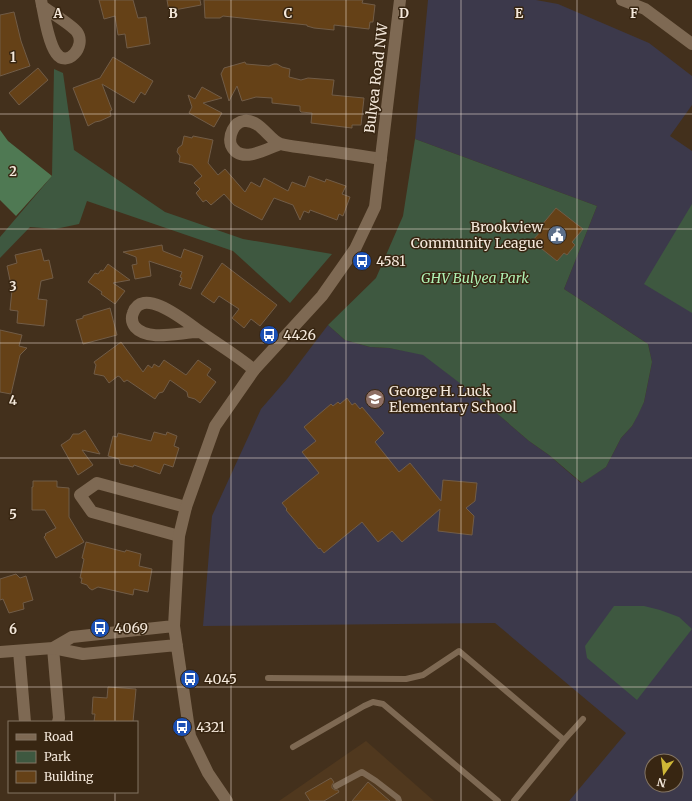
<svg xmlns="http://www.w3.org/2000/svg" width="692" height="801" font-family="Merriweather,serif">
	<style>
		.built { fill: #50381e }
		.education { fill: #3c394b; fill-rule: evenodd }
		.green { fill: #3e5840 }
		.forest { fill: #4f7953 }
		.building { fill: #654117; stroke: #715c47 }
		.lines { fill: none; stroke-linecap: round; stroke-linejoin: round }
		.service { stroke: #7e6953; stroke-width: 6 }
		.minor { stroke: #7e6953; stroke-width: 12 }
		.tertiary { stroke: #7e6953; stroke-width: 12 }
		.grid { fill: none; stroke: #f4e8db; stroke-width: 1; stroke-opacity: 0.55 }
		.labels { text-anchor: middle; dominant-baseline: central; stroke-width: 3; stroke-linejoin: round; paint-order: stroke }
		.street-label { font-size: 14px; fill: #f4e8db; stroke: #382612 }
		.poi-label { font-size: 14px; fill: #f4e8db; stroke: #382612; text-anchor: start }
		.park-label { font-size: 14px; font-style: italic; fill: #aef0b3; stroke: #382612 }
		.grid-label { font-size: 13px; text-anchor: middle; font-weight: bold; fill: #f4e8db; stroke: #382612; stroke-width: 3; stroke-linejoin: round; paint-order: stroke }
	</style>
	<rect width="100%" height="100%" fill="#43301c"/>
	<path class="built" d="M366,741L434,801H279Z"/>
	<path class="education" d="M428,0H536L558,4L649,43L692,76V105L670,136L692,151V801H569L626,733L495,623L203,626L212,516L261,409L287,379L328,325L345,340L370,347L389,348L423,354L478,397L529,441L549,455L581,483L606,467L621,438L632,426L644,402L652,362L648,344L564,289L597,206L415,139ZM652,761H676V785H652Z"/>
	<path class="green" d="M54,69L63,73L74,150L165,212L243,239L332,254L290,303L233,251L87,201L79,224L55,229L30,227L0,258V237L52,176Z
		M415,139L597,206L564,289L648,344L652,362L644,402L638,415L632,426L621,438L606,467L582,483L549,455L529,441L478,397L423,355L389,348L370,347L345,340L328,325L376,278L403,216Z
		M692,204V313L644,284Z
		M614,606H644L660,610L679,617L692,629L637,700L587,658L585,646Z"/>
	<path class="forest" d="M0,130L8,141L52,176L16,216L0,200Z"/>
	<path class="building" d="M99,0H133L138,18L146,17L150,44L127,48L125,34L118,35L115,16L104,19Z
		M167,0H200L201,5L169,11Z
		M204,0H363L362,3L375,5L373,22H370L369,29L334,25V30L314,28L307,26V25L223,16L220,18H205Z
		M14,12L21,41L30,66L0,76V15Z
		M113,57L153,81L145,95L141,92L134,103L102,84L112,110L110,111L111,116L100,121L95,122L88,126L73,88L100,78Z
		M245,62L246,64L269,66L274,64H277L282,67L290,69L289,77L301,80L308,78L334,80L332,95L364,98L361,125H352V128L311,123L312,113L301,112L300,111V106L272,103V98L256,97L242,101L237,86L229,101L221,74L224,68Z
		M38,68L48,80L19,105L9,93Z
		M202,87L222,98L203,103L222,113L214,127L189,113L192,107L188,95L195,99Z
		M184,136L192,138L193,136L213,140L208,163L218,175L225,169L245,192L251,182L260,187L264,178L288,191L292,182L305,187L309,176L325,182L326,179L346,186L342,194L350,197L343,216L339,214L337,220L310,210L309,213L304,211L300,220L293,205L274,198L262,220L234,205L224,194L211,205L206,200L203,202L196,193L200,189L194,183L202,176L192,165L179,162L180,156L177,152L178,148L182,145Z
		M556,208L583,229L572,242L575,245L567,255L564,253L557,261L532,241L542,230L541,226Z
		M162,245L163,251L181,258L184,249L203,256L191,289L179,285L182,278L180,277L182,272L149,261L151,276L135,279L132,265L137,264L136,257L123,252Z
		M41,249L44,261L49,260L53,278L41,281L38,299L47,300L44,326L17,323L18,311L10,310L12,290L7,266L17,263L15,255Z
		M222,263L277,305L260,326L251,319L244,328L232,318L239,309L219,296L214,303L201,294Z
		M108,264L130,280L113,283L125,291L115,304L101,294L102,292L88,282L95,273L98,274L101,270L103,271Z
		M110,308L117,335L83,344L76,320L83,318V316Z
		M0,330L22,335L19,346L27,348L20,355L11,394L0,392Z
		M121,342L143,372L148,365L152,368L154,364L159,367L164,360L186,375L198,360L211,369L207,375L216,382L200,403L195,399L188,397L187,392L170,380L163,392L159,393L155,399L127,380L124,382L120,377L118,376L109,383L104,376L94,374L96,365L94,362Z
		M347,398L352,405L355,403L360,409L362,407L384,433L375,442L399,472L410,463L441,501L443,480L477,483L475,501L466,508L474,516L472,535L438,531L440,509L402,542L392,531L378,542L362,522L324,553L320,548L319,549L286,510L287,509L282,503L319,473L302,452L316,441L304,427L331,404L333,406L338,402L340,404Z
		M85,430L100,454L82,450L93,465L78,475L61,445L70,439L73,434H79Z
		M154,432L166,435L167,432L177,436L174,446L179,448L173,467L164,464L160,474L134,465L133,467L120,464L119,459L108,456L113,436L117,437L118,433L151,441Z
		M33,481H57V487L69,488V517L84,542L56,558L44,537L46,535L45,534L56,528L45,510H32V487H33Z
		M86,542L125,552L126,550L141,554L139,566L152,569L148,592L134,589L133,595L98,587L92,590L89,588L87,585L81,583L82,578H80L84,559L82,558Z
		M16,574L20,578L26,576L33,600L23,603L24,609L9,613L3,599L0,600V579Z
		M108,687L136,689L133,722H94L95,714H92L93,697L107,698Z
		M331,778L334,782L332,785V788L335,790H338L339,792L324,801H310L305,793Z
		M368,782L390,801H352Z"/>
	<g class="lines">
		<path class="service" d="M268,678L406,679L423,675L459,651L564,740L514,801
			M564,740L583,719
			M293,747L364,706L373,702L383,704L498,801
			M336,786L362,772L376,781L398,798L399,801"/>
		<path class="minor" d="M41,0C44,14 48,42 56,53C67,69 87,46 77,32C72,25 50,12 42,6
			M622,0L645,9L692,44
			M280,144C266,149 240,165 231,145C228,136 234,122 244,121C261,119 269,141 281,144C291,147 302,147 312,149C335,152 358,155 381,159
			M199,332C181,332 148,342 135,327C132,323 131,318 133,313C143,284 190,325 202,333C219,345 238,356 254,370
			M179,536L92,512L80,495L97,483L186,507
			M53,648L59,718L58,722
			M19,651L25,722"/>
		<path class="tertiary" d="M53,648L72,637L174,626
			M0,652L53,648L83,654L177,645
			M227,801L208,773L190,736L174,626L179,536L186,507L215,426L254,370L322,296L355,249L375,207L400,0"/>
	</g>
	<path class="grid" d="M115,0V722M231,0V801M346,0V801M461,0V801M577,0V801M0,114H692M0,229H692M0,343H692M0,458H692M0,572H692M0,687H692M115,792V801"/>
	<defs>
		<symbol id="civic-disc" viewBox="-11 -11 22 22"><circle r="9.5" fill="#5c6f8a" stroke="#382612"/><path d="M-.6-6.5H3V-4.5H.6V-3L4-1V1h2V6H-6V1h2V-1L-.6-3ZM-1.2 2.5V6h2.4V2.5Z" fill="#fff"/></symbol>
		<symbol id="bus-disc" viewBox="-11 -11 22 22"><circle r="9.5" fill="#1a4fb4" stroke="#382612"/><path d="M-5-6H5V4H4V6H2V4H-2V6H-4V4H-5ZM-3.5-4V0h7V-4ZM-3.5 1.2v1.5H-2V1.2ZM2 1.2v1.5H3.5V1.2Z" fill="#fff"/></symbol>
		<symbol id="school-disc" viewBox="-11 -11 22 22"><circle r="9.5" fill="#8d6e63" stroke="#382612"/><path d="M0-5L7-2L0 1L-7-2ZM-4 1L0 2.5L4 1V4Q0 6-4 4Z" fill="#fff"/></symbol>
	</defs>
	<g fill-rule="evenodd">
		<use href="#civic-disc" x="546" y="224" width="22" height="22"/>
		<use href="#bus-disc" x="351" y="250" width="22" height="22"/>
		<use href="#bus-disc" x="258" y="324" width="22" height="22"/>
		<use href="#school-disc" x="364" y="388" width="22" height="22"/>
		<use href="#bus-disc" x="89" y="617" width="22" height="22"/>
		<use href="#bus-disc" x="179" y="668" width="22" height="22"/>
		<use href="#bus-disc" x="171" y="716" width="22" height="22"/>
	</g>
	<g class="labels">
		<g class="street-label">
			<text transform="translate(376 78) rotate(-83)">Bulyea Road NW</text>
		</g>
		<g class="poi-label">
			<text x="543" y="227" text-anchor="end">Brookview<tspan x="543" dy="16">Community League</tspan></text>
			<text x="376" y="261">4581</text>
			<text x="283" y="335">4426</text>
			<text x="389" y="391">George H. Luck<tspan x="389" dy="16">Elementary School</tspan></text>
			<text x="114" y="628">4069</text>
			<text x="204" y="679">4045</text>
			<text x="196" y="727">4321</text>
		</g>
		<g class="park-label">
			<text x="475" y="278">GHV Bulyea Park</text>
		</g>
	</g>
	<g class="grid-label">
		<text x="58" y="18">A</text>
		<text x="173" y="18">B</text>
		<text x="288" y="18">C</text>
		<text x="404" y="18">D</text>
		<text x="519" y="18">E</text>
		<text x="634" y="18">F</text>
		<text x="13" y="62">1</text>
		<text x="13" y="176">2</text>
		<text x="13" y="291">3</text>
		<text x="13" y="405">4</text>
		<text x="13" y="519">5</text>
		<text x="13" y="634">6</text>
	</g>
	<rect x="8" y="721" width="130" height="72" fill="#382612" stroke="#837462"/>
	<rect x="16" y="734" width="20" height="6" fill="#7e6953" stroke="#837462"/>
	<text x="44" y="741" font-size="12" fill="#f4e8db">Road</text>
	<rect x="16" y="751" width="20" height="12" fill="#3e5840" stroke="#837462"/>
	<text x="44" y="761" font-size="12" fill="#f4e8db">Park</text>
	<rect x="16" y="771" width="20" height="12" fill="#654117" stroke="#837462"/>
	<text x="44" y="781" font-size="12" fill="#f4e8db">Building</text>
	<g transform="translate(664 773) rotate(194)"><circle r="19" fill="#382612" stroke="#837462"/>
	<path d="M0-3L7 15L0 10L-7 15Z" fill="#cfb837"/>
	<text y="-6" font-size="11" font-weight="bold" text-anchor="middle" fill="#f4e8db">N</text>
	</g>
</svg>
